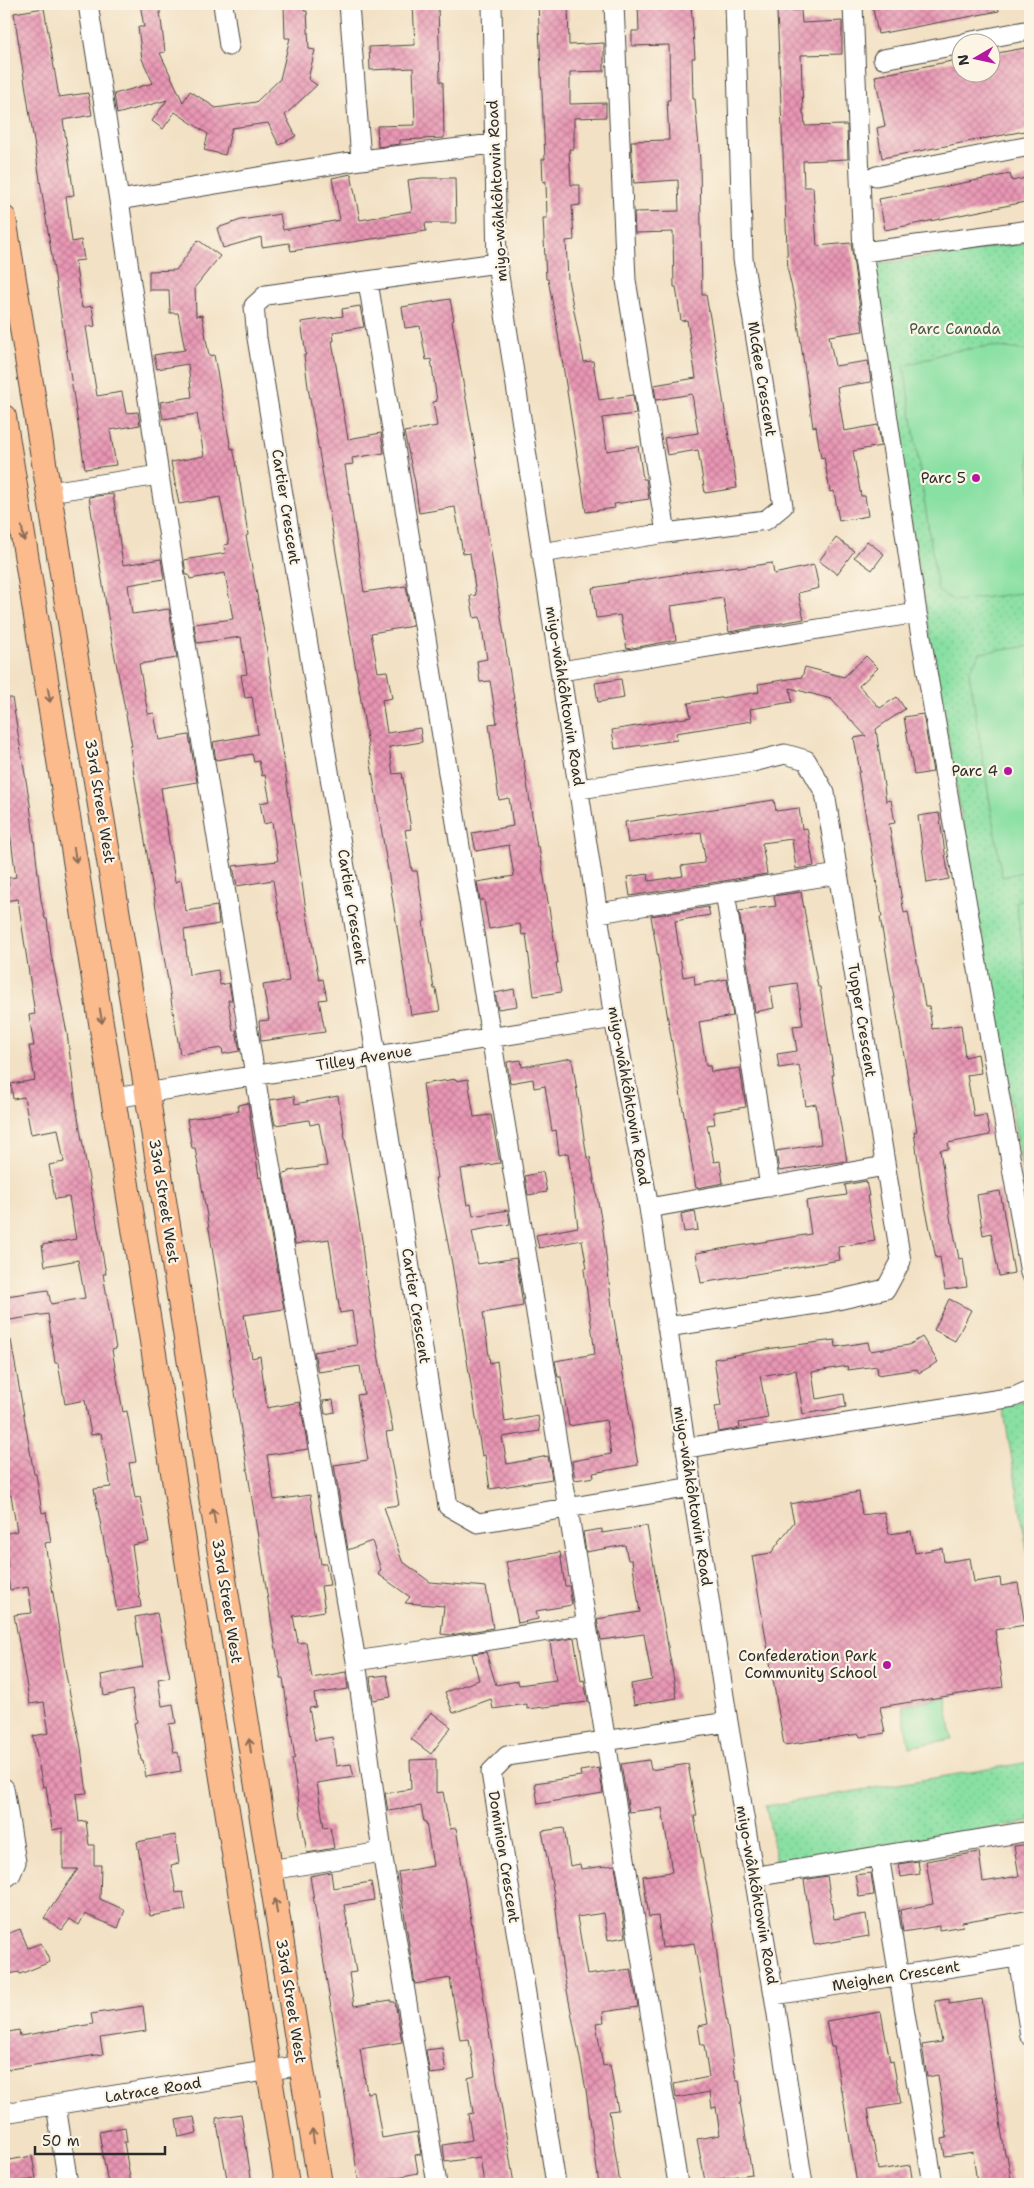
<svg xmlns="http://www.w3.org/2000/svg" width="1034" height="2188" font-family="'Shantell Sans',sans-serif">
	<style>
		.park { fill: url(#park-dots); stroke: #5a8667 }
		.garden { fill: #89e0a3; stroke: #5a8667 }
		.building { fill: url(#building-cross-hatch) }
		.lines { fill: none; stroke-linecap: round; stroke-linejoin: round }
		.minor-casing { stroke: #494642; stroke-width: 21 }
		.major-casing { stroke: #494642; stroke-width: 26 }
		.minor { stroke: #fff; stroke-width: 19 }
		.major { stroke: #fbbb8d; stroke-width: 24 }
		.oneway { stroke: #896c57 }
		.poi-dot { fill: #b5179e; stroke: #fcf5e5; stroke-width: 2 }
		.labels { text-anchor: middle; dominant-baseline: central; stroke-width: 4.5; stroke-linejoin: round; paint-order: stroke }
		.street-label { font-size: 15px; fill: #2b2b2b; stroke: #fcf5e5 }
		.park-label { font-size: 15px; fill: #425849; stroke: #fcf5e5 }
		.poi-label { font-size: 15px; fill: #2b2b2b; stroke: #fcf5e5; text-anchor: end }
	</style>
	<defs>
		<pattern id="park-dots" width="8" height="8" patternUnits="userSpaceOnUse" patternTransform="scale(1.25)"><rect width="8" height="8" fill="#89e0a3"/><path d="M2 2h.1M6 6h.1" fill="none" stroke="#76c08c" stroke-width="1.8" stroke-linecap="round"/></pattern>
		<pattern id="building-cross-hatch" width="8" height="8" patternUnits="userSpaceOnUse" patternTransform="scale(1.25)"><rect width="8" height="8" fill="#e996b4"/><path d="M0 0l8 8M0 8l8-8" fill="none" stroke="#bd7b93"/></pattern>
	</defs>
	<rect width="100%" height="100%" fill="#fcf5e5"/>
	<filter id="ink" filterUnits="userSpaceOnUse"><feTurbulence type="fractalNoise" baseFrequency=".02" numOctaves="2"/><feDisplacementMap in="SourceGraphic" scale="10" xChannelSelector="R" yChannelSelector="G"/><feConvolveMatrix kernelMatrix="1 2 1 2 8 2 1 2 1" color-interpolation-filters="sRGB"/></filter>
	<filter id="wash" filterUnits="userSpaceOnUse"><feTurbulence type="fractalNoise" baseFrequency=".0096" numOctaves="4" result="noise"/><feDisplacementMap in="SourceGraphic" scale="20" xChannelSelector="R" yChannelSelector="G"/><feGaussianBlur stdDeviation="1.12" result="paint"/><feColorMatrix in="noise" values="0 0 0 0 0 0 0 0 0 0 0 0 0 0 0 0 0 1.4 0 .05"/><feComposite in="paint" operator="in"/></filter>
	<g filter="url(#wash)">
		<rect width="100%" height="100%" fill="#f2e1c4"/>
		<path class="park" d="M1030,242V1216L885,371L870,265Z
			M1030,1401V1568L1003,1406Z
			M1030,1762V1822L777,1863L766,1806Z"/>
		<path class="garden" d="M990,346L1030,351V592L955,601L938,591L904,366L948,352Z
			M1030,646V870L1002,877L969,672L980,653Z
			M1030,898V999L1016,901Z
			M946,1697L952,1739L909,1747L902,1705Z"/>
		<g id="blocks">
			<path class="building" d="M140,4H159L165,52L160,53L183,102L190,91L216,108L256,102L280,79L290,38H285L284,4H304V11H307L309,49L315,50L308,79L317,85L285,115L296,136L279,145L268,123L232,128L225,155L204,150L208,134L175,112L163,129L152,121L167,100L117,114L114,94L153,83L142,59L138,27H144Z
				M413,4H438L440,82H443L444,138L400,140V144L378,147L377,126L415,125L413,68L370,70L369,47L415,45Z
				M538,4H568L569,45L604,43V71L570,72V104L606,103V117L574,118V149H569L571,185H580V205L572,206L574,240L566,241L568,280L584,362L593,361L599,400L633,395L636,414L602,418L607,451L638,446L643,479H646L649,499L614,504L615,508L586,512L556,321L548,279H546L543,218H547L546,181L543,182L542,159H545Z
				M638,4H691L695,58H692L693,99H695L700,161L702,295H706L711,323L737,488L705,493L698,450L667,455L664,438L698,433L692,394L656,400L654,385L696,378L687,320L681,321L676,287H674L673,232L635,233L634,212L679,211L678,180L634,183L631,141L669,140L667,100H670L669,45L632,46V31H639Z
				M872,4H998L999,11L878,34Z
				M44,8L59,97L88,93L92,115L63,120L74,195L66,196L72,242L81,240L84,260L75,261L82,308L92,306L95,326L86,327L97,396L122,392L126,413L138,412L140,425L110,430L116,465L85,469L14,13Z
				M801,10L802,23L842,21V54L801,55L803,114H804L805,126L847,125L848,159L803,161L804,187H813L817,246L851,243L863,331L829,336L835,366L868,361L871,382L837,387L844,431L878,425L881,446L853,451L861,496H865L868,516L839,521L834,491L830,492L824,457L821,458L816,426L813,427L795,302L788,271L777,11Z
				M1030,47V130L882,158L877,128L885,126L875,76L962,59V72H992V54Z
				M351,174L360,220L412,211L408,180L422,178H455L456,223H425L426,231L291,251L289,243L262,247L261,237L223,248L217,228L241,220L280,214L283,230L340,220L332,178Z
				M1010,174L1012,181L1030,177V201L885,230L879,199Z
				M198,240L220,256L195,287L196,316L202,315L209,356L214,355L231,449L233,448L239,476L248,535L246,536L265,638L306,910L319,980L323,979L327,999L319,1000L325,1032L261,1041L259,1021L269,1020L263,985L289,981L280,922L273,880L237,886L233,866L278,861L272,822L264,824L260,803L270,801L265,775L262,776L259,761L254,762L252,754L216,760L213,742L258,734L252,697L245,698L241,675L247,674L241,637L197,643L194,624L233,619L225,573L190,579L189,575H186L184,560L226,553L224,545L229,544L220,497L179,504L171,462L204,456L197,414L163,419L160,402L192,397L188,364L157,369L154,355L185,350L178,313H170L169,290H149V271L176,270Z
				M450,299L454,320L452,321L475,449L537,847H539L558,963H556L561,992L534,996L526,934L522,935L520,924L489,929L484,900H480L477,882L514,876L509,845L476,851L472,833L513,826L509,798L499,800L489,724L497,723L490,681L480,682L477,661L487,659L480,617L474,618L470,596L476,595L470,553L463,554L455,507L419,513L415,482L404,432L437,426L433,402L437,401L431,359L426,360L420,326L405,328L402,307Z
				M360,306L364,327L333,332L334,341H332L348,439L381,433L384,453L352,458L353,464L345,465L364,592L406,586L413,626L371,633L378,672L387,671L392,698L382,700L387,733L420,728L422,742L389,747L393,774L402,773L411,829L405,830L412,871H417L425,921L423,922L434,989H436L440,1011L411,1015L357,676L308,387L304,355H306L301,322L343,316L342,309Z
				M113,494L123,565L161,559L164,579L128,585L132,614L169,609L177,658L139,664L148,714L154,713L159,740L189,735L197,782L161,788L175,882L181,880L186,911L217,906L219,924L184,930L189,975L218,970L220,985L229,983L232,1000H228L233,1031L236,1030L240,1051L223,1054L222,1048L180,1054L134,774L130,746H132L111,636L89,497Z
				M836,538L854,551L837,574L819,561Z
				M867,541L884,554L872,570L854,557Z
				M772,563L774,574L814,565L819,588L798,593L804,619L729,632L723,598L671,606L676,640L627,649L620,615L596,618L592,588L704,570L738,566L739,568Z
				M866,656L878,668L859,686L880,708L897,697L905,709L876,729L886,801L891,800L895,823L889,824L904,913L908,912L925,1006H929L932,1029L961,1025L965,1057L978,1054L981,1073L967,1075L974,1117L986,1115L990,1135L948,1143L949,1149L940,1150L951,1223H952L959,1259L963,1258L967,1287L945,1290L940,1257L936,1258L922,1191L914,1132L917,1131L880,917H882L870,841L858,772H860L854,738L866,736L831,699L790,688L792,702L750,709L752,721L676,733L677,740L615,749L612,730L691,717L688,703L759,692L758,684L802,677L805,667L844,677Z
				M621,679L624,698L598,702L595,683Z
				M4,698H12L30,804L41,900L45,919H47L51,954L67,1033L77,1112L106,1274H103L116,1349L112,1350L123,1412L127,1411L136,1462L129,1463L135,1498L140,1497L149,1542L132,1545L141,1607L117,1611L94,1489L111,1487L101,1433L91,1435L85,1400L65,1404L58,1363H55L48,1314L10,1320L6,1296L48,1290L51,1304L85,1298L78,1260L45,1266L42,1245L76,1239L69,1197L55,1199L49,1165L64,1162L58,1129L31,1134L24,1097L13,1099L11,1084L35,1080L29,1046H34L29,1015L35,1014L18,899L4,901V886L9,885L8,878L16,877L4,788Z
				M923,714L933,772L914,775L904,717Z
				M774,800L776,811L799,808L802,829L807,828L814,866L796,869L792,839L762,843L767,874L630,896L627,877L648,874L649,881L683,876L681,866L704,863V858H705L701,832L628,843L625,822Z
				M939,813L949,879L927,883L918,816Z
				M801,892L818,987H820L834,1075H832L847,1161L779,1171L776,1151L821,1144L816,1104L806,1106L799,1065L779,1068L777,1054L797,1051L793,1026L803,1025L797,983L770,987L774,1008L755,1012L739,911L776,906L774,896Z
				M708,907L710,915L675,921L683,977L694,975L695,985L727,979L733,1016L699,1022L706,1066H710L711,1072L740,1068L746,1107L713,1112L715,1124L707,1125L714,1162L720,1161L723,1183L696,1188L651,916Z
				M514,989L517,1006L498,1009L495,993Z
				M572,1058L587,1158L590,1157L603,1230L612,1307L638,1465L593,1473L594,1477L575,1480L572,1461L611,1454L606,1420L569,1426L561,1377H558L555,1361L595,1354L584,1269L587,1268L582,1240L539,1248L536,1235L578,1227L568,1153L559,1155L556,1130L552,1131L545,1086L534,1088L533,1079L510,1083L507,1062L521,1060L522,1067Z
				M456,1079L457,1081L468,1079L474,1117L491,1115L500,1163L461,1169L467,1205L471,1204L473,1216L508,1210L510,1224L472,1231L478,1264L516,1258L523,1306L483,1313L490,1363L497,1361L505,1422L538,1416L540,1431L502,1437L507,1464L548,1456L552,1479L490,1489L485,1455L482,1456L452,1264L435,1178H437L423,1084Z
				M294,1096L295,1104L338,1096L363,1246H362L365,1271L376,1344L393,1431L386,1432L399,1505L384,1507L402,1561L430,1582L486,1587L493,1628L451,1635L441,1634L444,1606L405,1603L410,1597L378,1574L381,1570L372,1541L348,1550L334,1465L368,1460L357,1395L364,1394L360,1366L318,1372L314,1352L357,1345L352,1311L340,1313L329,1239L295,1244L283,1174L288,1173V1171L327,1166L319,1123L310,1125L309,1120L275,1125L270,1100Z
				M248,1103L259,1178L261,1177L284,1309L244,1315L252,1358L260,1356L267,1408L300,1402L308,1449L267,1455L274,1500L310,1495L321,1564H326L330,1585L321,1586L325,1611L293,1616L298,1643L306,1642L312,1678L346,1672L348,1689L314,1694L316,1707L309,1708L315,1740L332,1737L336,1766L351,1764L354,1777L317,1783L324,1828L330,1827L334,1848L307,1853L295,1779L292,1759L295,1758L283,1678H281L275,1644L207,1216L195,1148H192L187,1119L239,1111L238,1105Z
				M543,1172L547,1192L528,1195L525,1176Z
				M866,1181L869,1196H867L875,1241L838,1247L840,1260L701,1283L696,1253L811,1234L806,1201L847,1195L845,1185Z
				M1000,1191L1014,1273L999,1276L991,1233L983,1235L977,1195Z
				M695,1211L698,1230L684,1232L681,1214Z
				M949,1299L971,1310L955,1341L934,1330Z
				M922,1337L938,1362L919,1373L917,1369L878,1375L877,1366L848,1370L847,1366L812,1372L816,1399L844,1394L846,1407L803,1414L796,1370L760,1376L768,1418L739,1423L740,1428L719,1432L715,1407L721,1406L714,1359L773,1348L835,1340L836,1347L868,1342L870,1351L909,1345Z
				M4,1340H11L34,1474H36L42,1513L46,1512L51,1542L45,1543L66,1675L81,1748L87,1793L76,1794L79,1822L86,1821L89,1845H94V1865H101L100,1899L125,1910L118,1928L85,1914L79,1925L70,1919L62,1930L44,1918L78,1869H63V1828L52,1830L46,1786L43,1787L33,1736L49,1733L44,1702L30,1704L14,1615L32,1613L28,1587L10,1590L6,1569L8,1568L4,1534L17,1531L11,1495L4,1496Z
				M333,1400L335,1412L325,1414L323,1401Z
				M859,1492L862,1515L884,1512L889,1534L911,1531L915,1553L942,1548L944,1562L970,1558L974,1582L1000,1578L1001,1586L1018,1583L1025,1625L995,1630L1003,1687L880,1707L885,1733L860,1737L859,1734L784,1745L752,1556L771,1553L794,1522L790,1504Z
				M647,1526L677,1698L634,1705L631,1684L652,1680L644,1634L601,1640L597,1619L640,1612L632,1560H628L625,1545L586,1552L583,1532L602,1529V1533Z
				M560,1552L565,1586H569L572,1605L536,1611L538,1619L518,1623L506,1562Z
				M157,1613L170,1677L158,1679L162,1706L173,1704L176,1723L169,1724L174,1753L178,1752L181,1771L146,1777L143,1760H141L134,1723L137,1722L132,1690L104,1696L101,1675L143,1667L135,1617Z
				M574,1638L581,1681L584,1680L588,1702L527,1709V1704L493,1709L491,1699L453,1713L445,1692L479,1680L472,1654L486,1652L496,1685L518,1681L519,1685L556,1680L550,1642Z
				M387,1675L391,1697L373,1700L370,1677Z
				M431,1712L451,1727L431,1754L411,1739Z
				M436,1759V1793L443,1792L450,1829L456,1828L514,2184H484L480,2157L445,2162L443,2145L472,2140L468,2114L473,2113L468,2078L475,2076L469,2039L460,2040L450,1978L415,1984L398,1872L433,1866L426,1822H424L421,1806L388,1811L385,1793L411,1789L410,1760Z
				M649,1760L651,1770L688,1764L697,1816H694L713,1919L719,1972L736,2080H739L742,2103H740L752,2174L705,2181L697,2139L720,2135L716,2107L712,2108L710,2092L676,2098L674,2084L709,2077L704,2045H701L698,2026L708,2024L694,1943L662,1948L658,1916L649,1917L643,1876L672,1872L662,1808L629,1812L621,1764Z
				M599,1768L603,1793L538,1804L535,1783L581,1776L580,1771Z
				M564,1828L570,1866L580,1864L581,1869L615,1865L626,1937L608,1940L604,1913L577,1917L587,1975L631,1969L638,2007L603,2012L604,2022L596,2023L603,2066L610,2065L618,2110L609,2111L620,2184H599L586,2090L562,1964L555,1900L542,1831Z
				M175,1835L179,1863L171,1865L176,1893L183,1892L186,1910L150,1916L137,1842Z
				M1030,1844V1910L962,1922L963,1926L939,1930V1926L903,1932L900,1910L933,1904L926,1861L979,1852L983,1882L1019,1876L1014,1846Z
				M918,1861L920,1874L901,1877L899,1864Z
				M331,1872L333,1888L371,1882L374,1900L344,1905L356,1972L349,1973L354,2006L391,2000V2002H395L402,2042L360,2049L367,2093L374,2092L382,2138L417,2132L421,2154L415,2155L418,2173L382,2180V2184H359L310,1876Z
				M871,1873L874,1895L859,1897L855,1875Z
				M827,1876L834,1919L866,1914L869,1936L814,1945L804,1880Z
				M20,1929L28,1948L41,1943L50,1962L20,1974L19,1972L4,1975V1935Z
				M949,1999V2004L982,1999L1005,2155H1007L1012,2184H977L973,2152L945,2156L942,2139L947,2138L938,2075L927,2077L922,2045L942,2042L935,2001Z
				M143,2006L146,2031L100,2038L103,2054L4,2070V2033L19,2030L20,2036L93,2024L91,2014Z
				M881,2012L890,2062L893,2061L901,2104L868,2109L878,2170L910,2165L913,2184H857L842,2091H841L834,2047H831L826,2021Z
				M442,2048L446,2072L430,2074L426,2050Z
				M241,2114L252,2184H228L216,2118Z
				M194,2117L197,2133L179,2137L176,2120Z
				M125,2127L127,2142H124L131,2184H108L99,2132Z
				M32,2156L36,2179L4,2184V2161Z"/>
		</g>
	</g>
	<g filter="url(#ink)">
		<use href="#blocks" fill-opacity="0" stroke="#494642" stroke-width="1"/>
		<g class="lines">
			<defs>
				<path id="minor" d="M88,4L119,200L159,475L258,1094L356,1661L382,1852L437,2184
					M223,4L229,46
					M349,4L361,160
					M492,4L497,263L614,1018L649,1208L728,1722L774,1995L803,2184
					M614,4L626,280L666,533
					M853,4L863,252L917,613L1030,1273
					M967,42L1030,30
					M883,59L962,44
					M876,176L1030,146
					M119,200L361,160L493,144
					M863,252L1030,230
					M497,263L266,295L254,306L257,338L373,1036L448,1506L478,1523L692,1487
					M368,282L678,2184
					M50,492L159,475
					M541,553L666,533L766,520L783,506L743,259L735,4
					M561,671L917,613
					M580,789L753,762L785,754L806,760L825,793L901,1261L886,1289L829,1302L667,1327
					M725,892L770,1187
					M599,913L838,874
					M114,1098L614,1018
					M649,1208L885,1166
					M686,1448L1014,1397L1030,1390
					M356,1661L587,1625
					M4,1788L16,1862L11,1874L4,1879
					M879,1855L933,2184
					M270,1870L382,1852
					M753,1877L1030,1831
					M1018,1957L1030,2036
					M774,1995L1030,1955
					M56,2105L68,2184
					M4,2113L302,2065
					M556,2184L491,1772L507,1756L728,1722"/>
				<path id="major" d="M4,218L147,1093L320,2184
					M4,417L287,2184"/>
			</defs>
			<use href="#minor" class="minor-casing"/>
			<use href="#major" class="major-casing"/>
			<use href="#minor" class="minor"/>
			<use href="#major" class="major"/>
		</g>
		<defs><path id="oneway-shaft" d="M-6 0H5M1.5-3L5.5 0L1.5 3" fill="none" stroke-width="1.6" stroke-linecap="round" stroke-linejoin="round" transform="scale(1.25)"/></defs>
		<g class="oneway">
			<use href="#oneway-shaft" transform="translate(23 534) rotate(81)"/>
			<use href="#oneway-shaft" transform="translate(49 695) rotate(81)"/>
			<use href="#oneway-shaft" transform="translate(75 855) rotate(81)"/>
			<use href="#oneway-shaft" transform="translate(101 1016) rotate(81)"/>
			<use href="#oneway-shaft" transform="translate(214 1516) rotate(-99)"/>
			<use href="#oneway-shaft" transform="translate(250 1746) rotate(-99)"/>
			<use href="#oneway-shaft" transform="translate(276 1906) rotate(-99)"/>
			<use href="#oneway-shaft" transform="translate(313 2136) rotate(-98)"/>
		</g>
	</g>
	<g class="poi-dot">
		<circle cx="976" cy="478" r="5"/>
		<circle cx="1008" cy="771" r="5"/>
		<circle cx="887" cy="1665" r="5"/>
	</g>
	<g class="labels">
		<g class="street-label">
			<text transform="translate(497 191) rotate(-93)">miyo-wâhkôhtowin Road</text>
			<text transform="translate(762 379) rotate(81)">McGee Crescent</text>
			<text transform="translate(286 507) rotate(81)">Cartier Crescent</text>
			<text transform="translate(565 696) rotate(81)">miyo-wâhkôhtowin Road</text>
			<text transform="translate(100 801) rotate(81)">33rd Street West</text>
			<text transform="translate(352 907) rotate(81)">Cartier Crescent</text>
			<text transform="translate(862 1020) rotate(81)">Tupper Crescent</text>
			<text transform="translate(364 1058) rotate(-9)">Tilley Avenue</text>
			<text transform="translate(629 1096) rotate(80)">miyo-wâhkôhtowin Road</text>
			<text transform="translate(164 1201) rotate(81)">33rd Street West</text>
			<text transform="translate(416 1306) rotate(81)">Cartier Crescent</text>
			<text transform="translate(693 1496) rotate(81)">miyo-wâhkôhtowin Road</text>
			<text transform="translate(227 1601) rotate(81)">33rd Street West</text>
			<text transform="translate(504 1857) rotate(81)">Dominion Crescent</text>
			<text transform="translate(757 1895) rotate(80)">miyo-wâhkôhtowin Road</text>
			<text transform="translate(896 1976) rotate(-9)">Meighen Crescent</text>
			<text transform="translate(291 2001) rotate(81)">33rd Street West</text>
			<text transform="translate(153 2090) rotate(-9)">Latrace Road</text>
		</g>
		<g class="park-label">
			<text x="955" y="329">Parc Canada</text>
		</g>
		<g class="poi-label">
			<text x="966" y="478">Parc 5</text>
			<text x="998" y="771">Parc 4</text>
			<text x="877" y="1656">Confederation Park<tspan x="877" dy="17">Community School</tspan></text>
		</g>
	</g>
	<rect width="1034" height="2188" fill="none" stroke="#fcf5e5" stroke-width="20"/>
	<g transform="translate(976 58) rotate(261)"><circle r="24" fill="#fcf5e5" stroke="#a8a49b"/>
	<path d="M0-4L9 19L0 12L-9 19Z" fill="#b5179e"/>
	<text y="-8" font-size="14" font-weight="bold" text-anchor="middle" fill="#2b2b2b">N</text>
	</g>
	<path d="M35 2146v8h130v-8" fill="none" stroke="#2b2b2b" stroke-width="2.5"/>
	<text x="42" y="2146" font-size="15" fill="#2b2b2b" stroke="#fcf5e5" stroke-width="4" paint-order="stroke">50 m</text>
</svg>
